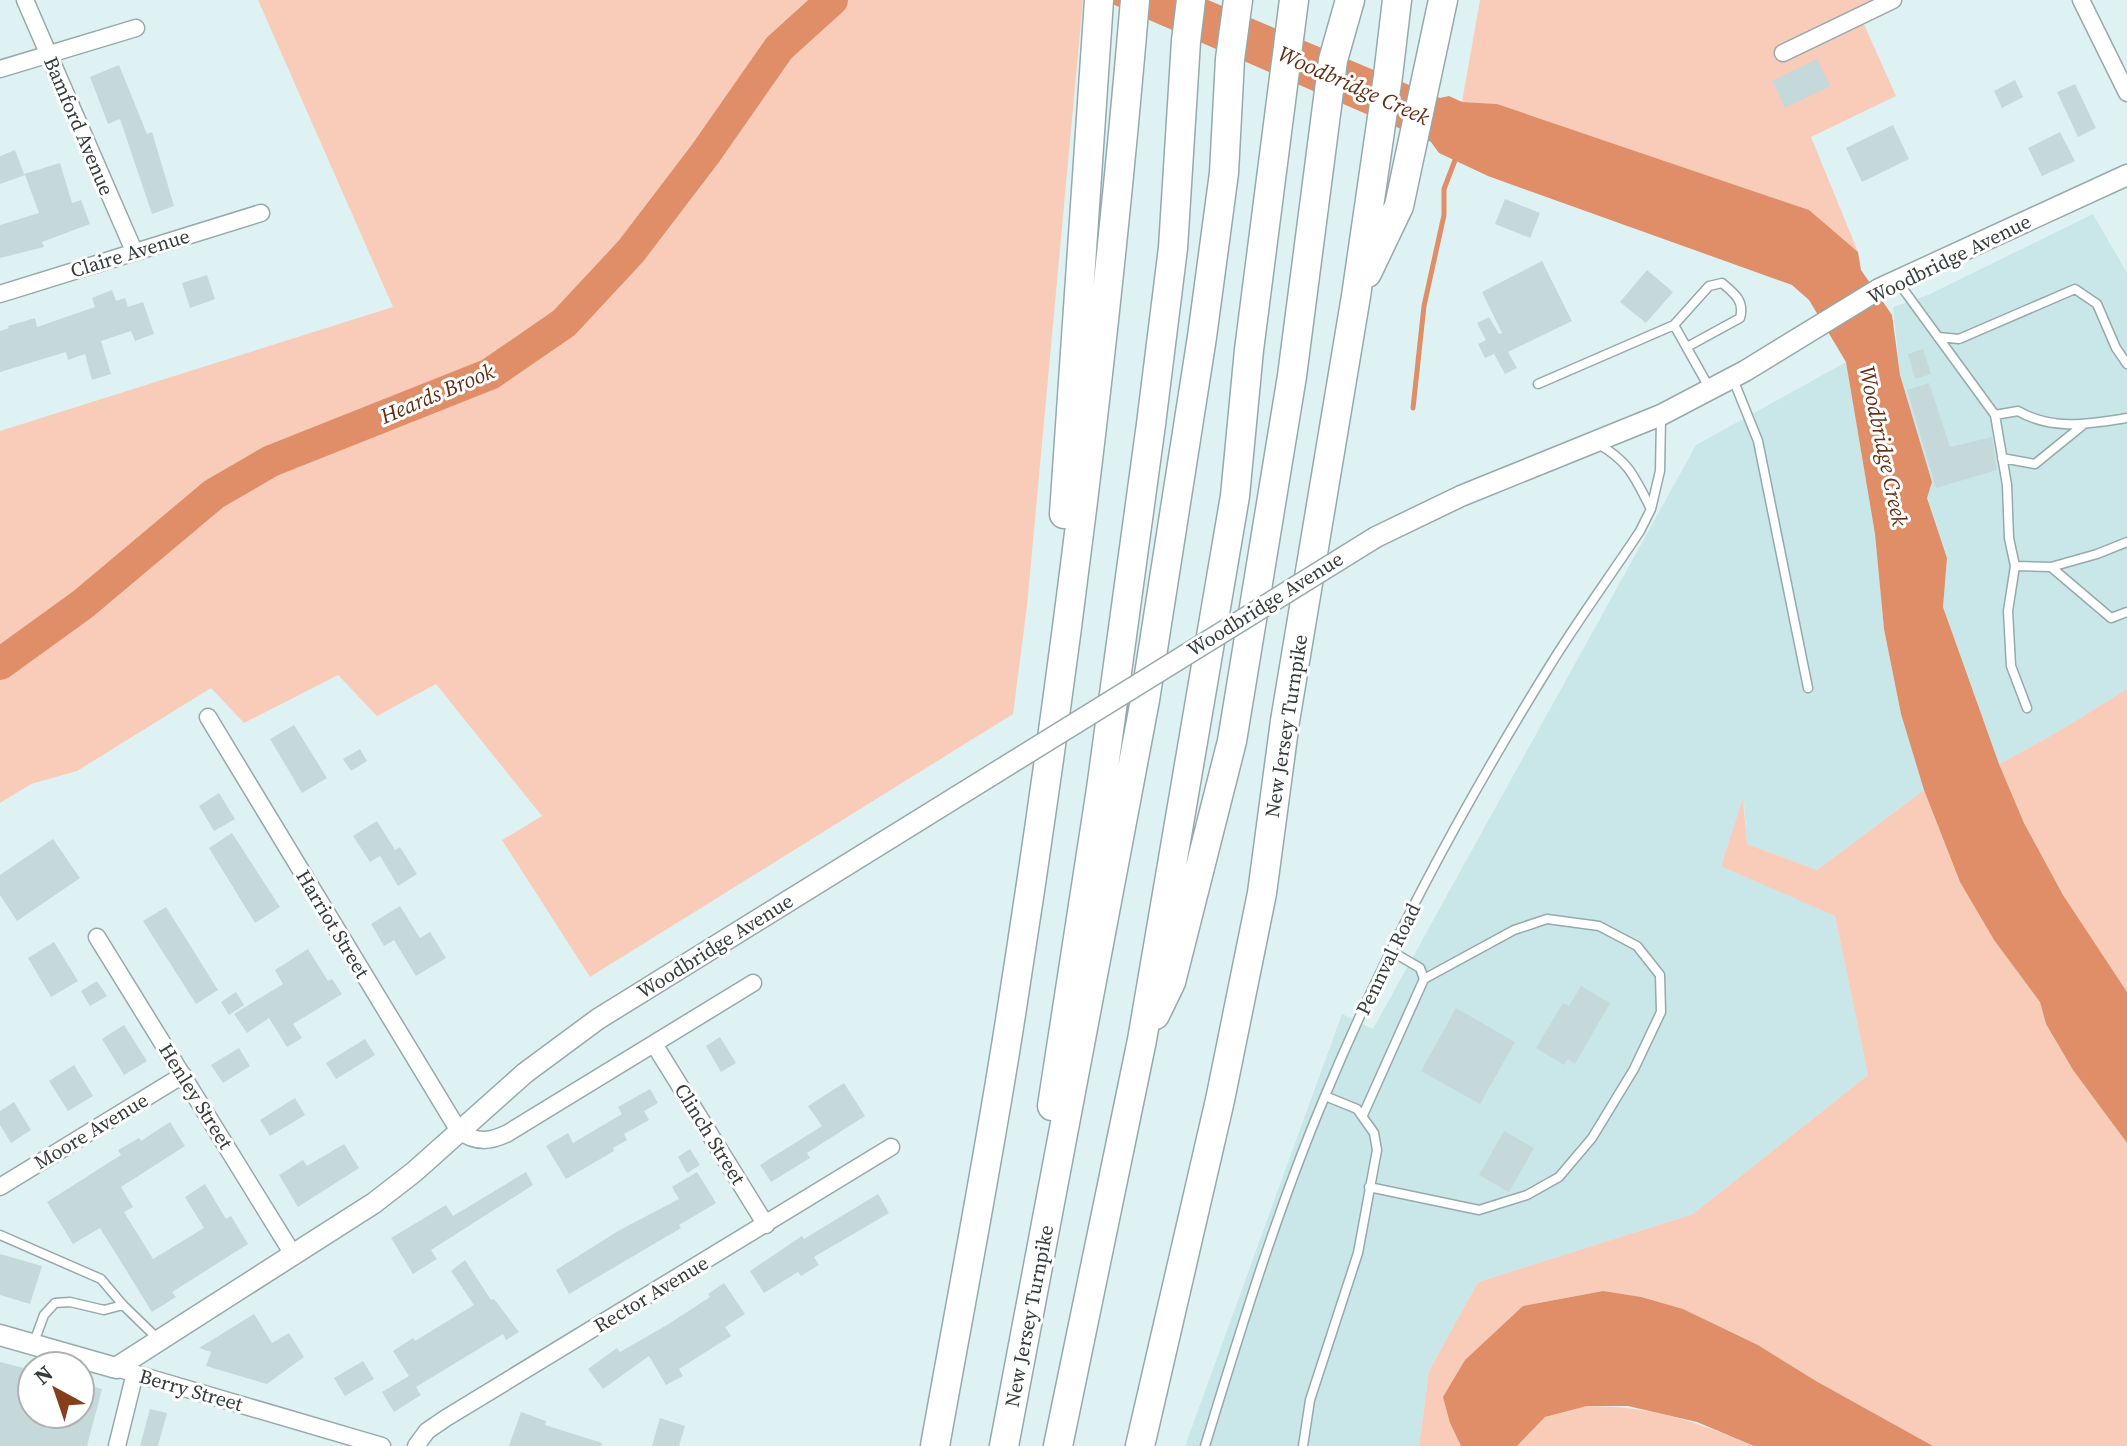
<svg xmlns="http://www.w3.org/2000/svg" width="2127" height="1446" font-family="'Source Serif 4',serif">
	<style>
		.built { fill: #c9e7e8 }
		.green { fill: #f8ccb9 }
		.water { fill: #df8e68 }
		.lines { fill: none; stroke-linecap: round; stroke-linejoin: round }
		.stream { stroke: #df8e68; stroke-width: 5 }
		.river { stroke: #df8e68; stroke-width: 32 }
		.building { fill: #c5d8da }
		.service-casing { stroke: #96a9ab; stroke-width: 11 }
		.minor-casing { stroke: #96a9ab; stroke-width: 19 }
		.tertiary-casing { stroke: #96a9ab; stroke-width: 23 }
		.motorway-casing { stroke: #96a9ab; stroke-width: 31 }
		.service { stroke: #fff; stroke-width: 8 }
		.minor { stroke: #fff; stroke-width: 16 }
		.tertiary { stroke: #fff; stroke-width: 20 }
		.motorway { stroke: #fff; stroke-width: 28 }
		.tertiary-bridge-casing { stroke: #96a9ab; stroke-width: 23; stroke-linecap: butt }
		.tertiary-bridge { stroke: #fff; stroke-width: 20 }
		.labels { text-anchor: middle; dominant-baseline: central; stroke-width: 6; stroke-linejoin: round; paint-order: stroke }
		.street-label { font-size: 20px; fill: #343c3c; stroke: #fff }
		.water-label { font-size: 22px; font-style: italic; fill: #632e14; stroke: #fff }
	</style>
	<rect width="100%" height="100%" fill="#def2f4"/>
	<path class="built" d="M2093,214L2127,273V689L2054,734L1999,764L1943,607L1947,558L1927,497L1932,482L1900,375L1893,307L1928,295Z
		M1846,362L1875,534L1884,629L1901,714L1924,790L1817,870L1747,844L1744,802L1721,865L1835,916L1868,1075L1693,1214L1478,1282L1429,1371L1419,1446H1185L1342,1014L1373,1029L1696,445Z"/>
	<path class="green" d="M258,0H1083L1027,606L1013,714L590,977L502,840L542,816L436,684L377,716L338,675L244,723L211,688L77,771L31,784L0,803V431L393,307Z
		M1480,0H1883L1859,13L1896,96L1811,137L1858,252L1808,210L1497,104L1462,102Z
		M2127,689V992L2063,895L2024,823L1999,764L2054,734Z
		M1924,790L1960,882L1994,940L2040,1002L2046,1024L2073,1070L2127,1143V1446H1933L1816,1381L1758,1345L1683,1309L1603,1291L1523,1306L1450,1423L1461,1446H1419L1429,1371L1478,1282L1693,1214L1868,1075L1835,916L1721,866L1743,799L1747,844L1817,870Z
		M1587,1406C1652,1406 1695,1421 1754,1446H1517L1545,1417Z"/>
	<path class="water" d="M1103,0H1208L1440,98L1449,96L1462,102L1497,104L1809,210L1858,252L1861,270L1892,315L1900,375L1932,482L1927,498L1947,558L1943,607L1999,764L2024,823L2063,895L2127,992V1143L2073,1070L2046,1024L2040,1002L1994,940L1960,882L1924,790L1901,714L1884,629L1875,534L1846,362L1809,300L1792,285L1488,176L1439,153L1431,142Z
		M1603,1291L1641,1297L1683,1309L1758,1345L1816,1381L1933,1446H1754L1697,1422L1628,1406H1587L1545,1417L1517,1446H1461L1450,1423L1443,1397L1465,1360L1523,1306Z"/>
	<g class="lines">
		<path class="stream" d="M1413,408L1424,306L1444,215V189L1457,155"/>
		<path class="river" d="M0,664L83,604L214,494L271,461L490,374L564,323L631,251L705,154L779,48L832,0"/>
	</g>
	<path class="building" d="M1817,59L1830,86L1785,108L1772,81Z
		M119,65L147,134L152,132L174,206L152,214L120,119L108,124L90,77Z
		M2015,80L2023,97L2002,108L1994,91Z
		M2075,84L2096,128L2078,137L2057,92Z
		M1893,125L1909,159L1862,182L1846,148Z
		M2060,132L2075,161L2042,176L2028,148Z
		M15,150L24,174L60,163L72,203L81,200L90,224L42,242L44,247L0,258V225L39,213L25,175L0,184V156Z
		M1505,199L1540,213L1530,238L1495,224Z
		M1542,261L1572,321L1508,352L1517,368L1505,374L1494,354L1485,358L1478,344L1486,340L1477,323L1489,317L1499,334L1502,333L1482,292Z
		M1647,270L1673,292L1646,323L1620,302Z
		M207,275L215,299L190,308L182,283Z
		M112,290L116,301L125,298L128,307L143,302L154,334L135,341L131,331L101,341L111,374L92,380L85,354L68,360L66,352L0,372V331L9,328L8,326L35,318L37,327L95,307L92,298Z
		M1923,349L1931,374L1915,379L1908,354Z
		M1929,383L1950,447L1992,437L1997,470L1936,488L1907,390Z
		M294,725L327,778L302,793L270,739Z
		M360,749L367,761L351,771L343,759Z
		M219,793L235,819L214,831L199,806Z
		M377,821L395,850L400,847L417,874L398,886L380,856L370,862L353,836Z
		M232,833L280,907L255,923L209,848Z
		M53,839L80,878L17,921L0,895V875Z
		M400,906L420,938L430,932L446,958L416,976L394,940L384,946L371,924Z
		M166,907L218,990L196,1004L143,921Z
		M54,942L78,981L51,997L28,958Z
		M308,949L328,981L332,979L342,994L293,1024L302,1038L287,1047L269,1018L247,1033L234,1014L283,984L275,970Z
		M97,981L107,996L90,1006L81,991Z
		M1581,986L1610,1003L1575,1064L1568,1059L1564,1065L1536,1048L1563,1003L1569,1006Z
		M236,992L244,1005L229,1015L221,1002Z
		M1456,1008L1515,1042L1480,1104L1421,1071Z
		M124,1025L147,1061L124,1075L102,1039Z
		M720,1037L736,1063L721,1072L706,1046Z
		M365,1039L375,1055L336,1079L326,1063Z
		M239,1048L250,1066L223,1083L211,1065Z
		M74,1065L93,1096L68,1111L49,1081Z
		M844,1083L865,1116L807,1153L810,1158L771,1182L760,1165L822,1126L808,1106Z
		M650,1089L658,1103L644,1111L649,1120L624,1134L627,1140L613,1148L614,1151L566,1179L546,1146L568,1133L573,1143L622,1114L618,1107Z
		M295,1098L305,1115L270,1136L260,1120Z
		M14,1102L31,1130L11,1143L0,1125V1111Z
		M170,1122L185,1146L121,1187L133,1207L124,1212L153,1259L204,1228L185,1197L205,1184L226,1219L231,1216L248,1244L172,1292L176,1297L152,1312L100,1228L73,1244L47,1202L121,1155L118,1150L139,1138L141,1141Z
		M1504,1131L1534,1148L1509,1192L1479,1175Z
		M344,1144L359,1168L298,1207L279,1175L303,1160L307,1166Z
		M690,1149L700,1165L687,1173L678,1157Z
		M526,1172L533,1185L431,1250L437,1259L413,1274L391,1238L446,1205L453,1216Z
		M697,1172L716,1203L679,1225L681,1228L569,1294L556,1270L618,1231L679,1199L672,1187Z
		M878,1194L889,1213L814,1257L819,1265L801,1276L798,1272L764,1293L750,1271L802,1236L804,1239Z
		M0,1254L42,1266L30,1304L0,1295Z
		M465,1260L491,1300L494,1299L519,1332L506,1340L503,1334L416,1387L421,1395L394,1412L382,1392L409,1376L393,1351L413,1338L415,1341L474,1305L451,1271Z
		M724,1283L745,1314L725,1327L731,1336L679,1369L683,1376L666,1385L649,1356L603,1389L588,1369L617,1348L620,1352L667,1325L710,1297L708,1294Z
		M254,1314L272,1343L289,1333L304,1357L267,1384L206,1366L211,1352L199,1348Z
		M363,1361L374,1379L345,1396L334,1378Z
		M0,1362L32,1370V1414H80V1383L102,1389L87,1446H0Z
		M150,1409L167,1413L158,1446H140Z
		M521,1412L546,1421L545,1425L602,1443L601,1446H509Z
		M660,1418L685,1426L679,1446H652Z"/>
	<g class="lines">
		<defs>
			<path id="service" d="M1898,282L1995,415L2007,485L2009,538L2015,566L2008,611L2011,666L2027,708
				M1674,325L1709,286L1722,283C1734,293 1745,301 1740,318L1687,347
				M1938,337L1959,339L2075,289L2097,304L2116,348L2127,364
				M1733,379L1758,441L1808,688
				M1538,384L1674,325L1710,389
				M1995,415L2018,411C2053,431 2089,424 2127,418
				M1598,444C1629,461 1635,478 1651,509L1660,471L1661,418
				M2002,458L2035,464L2083,425
				M2015,566L2051,567L2111,618L2127,612
				M2051,567L2097,554L2127,542
				M1363,1115L1424,979L1420,968L1391,951
				M1369,1187L1479,1210L1527,1195L1559,1177L1592,1138L1634,1069L1661,1012L1660,975L1637,946L1599,926L1547,919L1514,930L1424,979
				M0,1235L101,1279L123,1305L159,1340
				M34,1342L44,1315L55,1303L70,1302L104,1310L123,1305
				M1205,1446C1241,1328 1277,1210 1325,1096C1386,949 1462,808 1546,672C1575,624 1609,578 1640,531L1651,509
				M1303,1446L1310,1400L1358,1253L1377,1150L1374,1133L1357,1109L1325,1096"/>
			<path id="minor" d="M25,0L134,251
				M2081,0L2127,93
				M1783,53L1893,0
				M0,69L136,28
				M0,294L261,213
				M208,717L459,1131C476,1143 490,1142 508,1133L753,983
				M97,937L294,1256
				M654,1044L766,1225
				M0,1187L183,1075
				M116,1368L382,1446
				M117,1446L135,1373
				M416,1446L427,1431L446,1418L891,1147"/>
			<path id="tertiary" d="M1376,537L1461,496L1661,415L1745,371L1879,289L2127,175
				M0,1335L116,1368L374,1203L414,1172L525,1073L598,1019L995,773"/>
			<path id="motorway" d="M1367,273L1399,206L1443,0
				M1064,514L1099,0
				M1155,1015L1171,982L1232,741L1292,376L1333,60L1350,0
				M1052,1106L1101,789L1151,424L1173,248L1186,41L1191,0
				M935,1446C960,1306 987,1167 1009,1027C1063,686 1106,344 1135,0
				M1004,1446L1145,700L1202,337L1224,173L1230,59L1238,0
				M1058,1446L1142,1040L1235,496L1249,350L1294,0
				M1140,1446L1220,1100L1262,893L1285,721L1356,296L1388,76L1397,0"/>
		</defs>
		<use href="#service" class="service-casing"/>
		<use href="#minor" class="minor-casing"/>
		<use href="#tertiary" class="tertiary-casing"/>
		<use href="#motorway" class="motorway-casing"/>
		<use href="#service" class="service"/>
		<use href="#minor" class="minor"/>
		<use href="#tertiary" class="tertiary"/>
		<use href="#motorway" class="motorway"/>
		<defs>
			<path id="tertiary-bridge" d="M995,773L1376,537"/>
		</defs>
		<use href="#tertiary-bridge" class="tertiary-bridge-casing"/>
		<use href="#tertiary-bridge" class="tertiary-bridge"/>
	</g>
	<g class="labels">
		<g class="street-label">
			<text transform="translate(79 126) rotate(67)">Bamford Avenue</text>
			<text transform="translate(130 253) rotate(-17)">Claire Avenue</text>
			<text transform="translate(1949 259) rotate(-26)">Woodbridge Avenue</text>
			<text transform="translate(1265 604) rotate(-32)">Woodbridge Avenue</text>
			<text transform="translate(1286 726) rotate(-81)">New Jersey Turnpike</text>
			<text transform="translate(333 924) rotate(59)">Harriot Street</text>
			<text transform="translate(715 946) rotate(-32)">Woodbridge Avenue</text>
			<text transform="translate(1388 959) rotate(-64)">Pennval Road</text>
			<text transform="translate(196 1096) rotate(58)">Henley Street</text>
			<text transform="translate(91 1131) rotate(-31)">Moore Avenue</text>
			<text transform="translate(710 1134) rotate(58)">Clinch Street</text>
			<text transform="translate(651 1294) rotate(-31)">Rector Avenue</text>
			<text transform="translate(1029 1316) rotate(-79)">New Jersey Turnpike</text>
			<text transform="translate(191 1390) rotate(16)">Berry Street</text>
		</g>
		<g class="water-label">
			<text transform="translate(1354 85) rotate(24)">Woodbridge Creek</text>
			<text transform="translate(437 393) rotate(-23)">Heards Brook</text>
			<text transform="translate(1884 446) rotate(78)">Woodbridge Creek</text>
		</g>
	</g>
	<g transform="translate(56 1390) rotate(320)"><circle r="38" fill="#ffffff" stroke="#aeb1b1" stroke-width="2"/>
	<path d="M0-6L14 30L0 20L-14 30Z" fill="#853f1b"/>
	<text y="-12" font-size="22" font-weight="bold" text-anchor="middle" fill="#343c3c">N</text>
	</g>
</svg>
